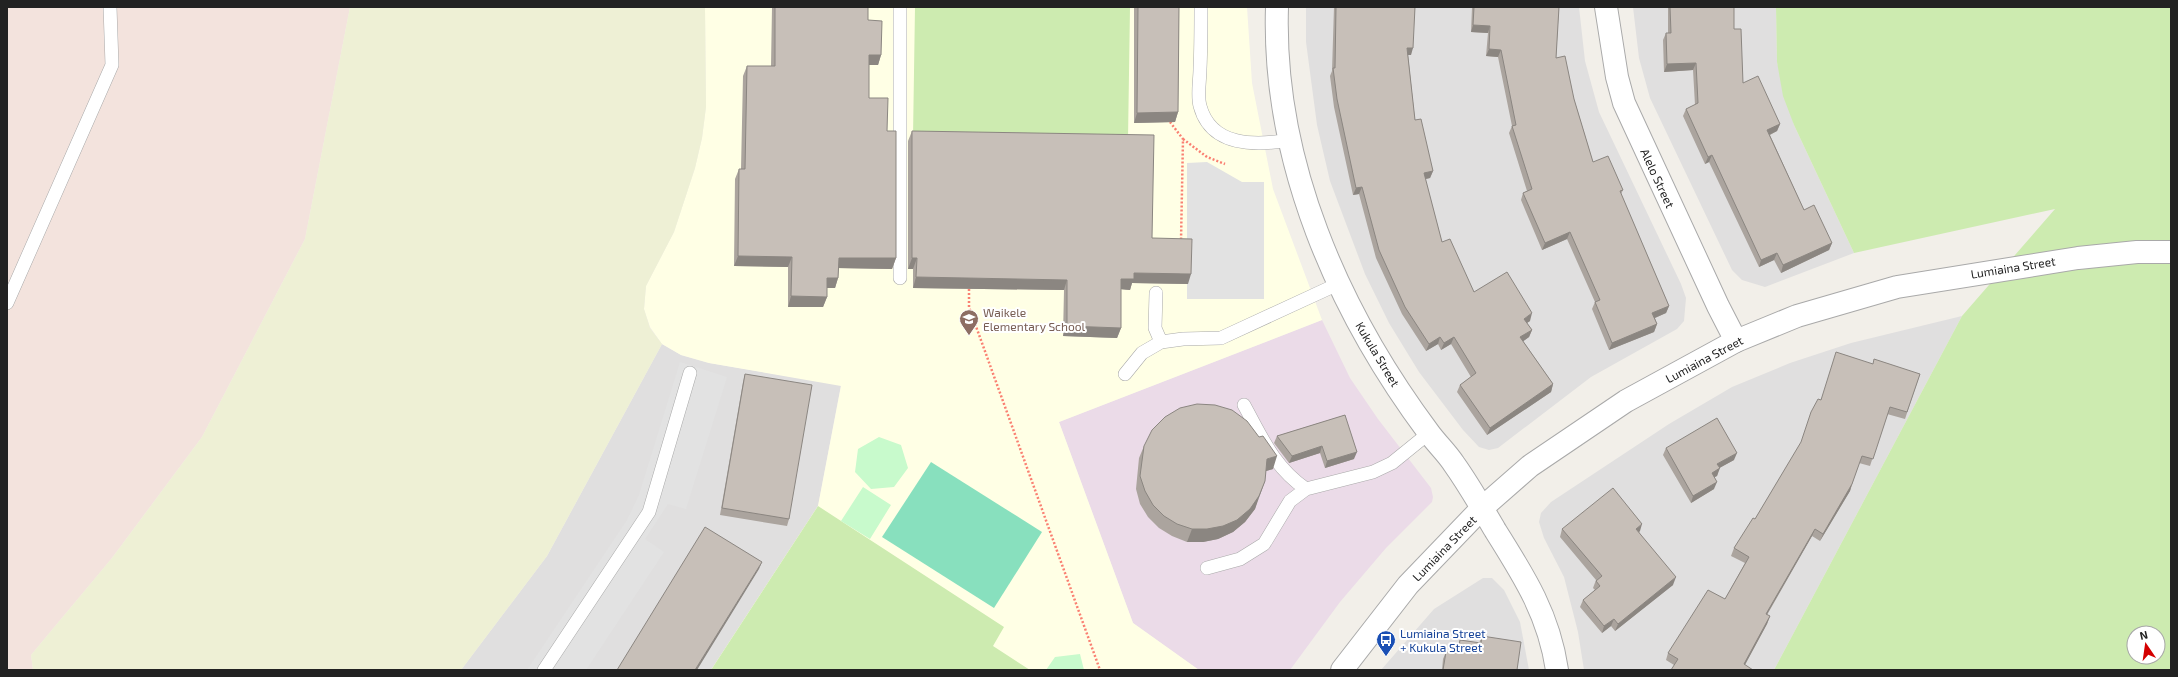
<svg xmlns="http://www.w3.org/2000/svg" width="2178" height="677" font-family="'Exo 2',sans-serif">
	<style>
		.residential { fill: #e0dfdf }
		.industrial { fill: #ebdbe8 }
		.education { fill: #ffffe5 }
		.military { fill: #f3e3dd }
		.farmland { fill: #eef0d5 }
		.grass { fill: #cdebb0; fill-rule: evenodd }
		.park { fill: #c8facc }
		.pitch { fill: #88e0be }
		.parking { fill: #e2e2e2 }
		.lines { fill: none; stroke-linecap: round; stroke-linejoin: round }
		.service-casing { stroke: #a9a9a9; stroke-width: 14 }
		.minor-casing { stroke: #a9a9a9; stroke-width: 24 }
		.tertiary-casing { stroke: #a9a9a9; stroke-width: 24 }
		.path { stroke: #fa8072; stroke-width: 2.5; stroke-dasharray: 2 2; stroke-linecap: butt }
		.service { stroke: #fff; stroke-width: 13 }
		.minor { stroke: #fff; stroke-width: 22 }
		.tertiary { stroke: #fff; stroke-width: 22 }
		.wall { fill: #aba49e }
		.shaded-wall { fill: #8b8681 }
		.building { fill: #c7bfb8; stroke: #8b8681 }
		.labels { text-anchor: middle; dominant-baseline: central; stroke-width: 4; stroke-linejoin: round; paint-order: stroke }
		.street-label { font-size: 12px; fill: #222; stroke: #fff }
		.education-label { font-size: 12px; fill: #785e54; stroke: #fff; text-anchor: start }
		.transit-label { font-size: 12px; fill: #164399; stroke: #fff; text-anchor: start }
	</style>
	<rect width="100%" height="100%" fill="#f2efe9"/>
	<path class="residential" d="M1306,7H1579L1585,61L1599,112L1681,284L1686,298L1684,321L1677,329L1591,377L1498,448L1489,450L1479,447L1463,430L1419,372L1389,323L1365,274L1330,181L1317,125L1306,42Z
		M1633,7H1776L1777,62L1794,125L1854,253L1765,287L1742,280L1732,270L1650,98L1639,58Z
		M1962,316L1774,670H1584L1578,632L1564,577L1544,538L1539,522L1541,513L1551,502L1669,424L1732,387L1790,363L1851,343Z
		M662,344L681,355L709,363L841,385L818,506L711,670H461L547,556Z
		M1483,578H1492L1504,590L1520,622L1529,670H1381L1434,609Z"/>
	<path class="industrial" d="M1322,320L1350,378L1378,419L1431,488L1433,497L1432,502L1386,548L1340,602L1290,670H1199L1133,623L1059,422Z"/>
	<path class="education" d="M705,7H1247L1252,83L1273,189L1322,320L1059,422L1133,623L1199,670H711L818,506L841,386L709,363L681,355L662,344L650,327L644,309L646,286L674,232L695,168L702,138L706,107Z"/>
	<path class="military" d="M7,7H350L305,239L202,437L112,558L31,655L33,670H7Z"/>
	<path class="farmland" d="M350,7H705L706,107L702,138L695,168L674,232L646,286L644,309L650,328L662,344L547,556L461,670H33L31,655L112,558L202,437L305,239Z"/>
	<path class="grass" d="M915,7H1130L1128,139L913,137Z
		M1776,7H2171V670H1774L1962,316L2055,209L1854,253L1794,125L1783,96L1777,62ZM2134,633H2158V657H2134Z
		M818,506L1004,627L993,646L1030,670H711Z"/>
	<path class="park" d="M879,437L901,445L908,468L894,487L871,489L855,472L858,449Z
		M863,487L891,505L870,539L841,521Z
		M1080,654L1084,670H1046L1055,657Z"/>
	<path class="pitch" d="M931,462L1042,532L994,608L882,537Z"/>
	<path class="parking" d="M1207,162L1242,182H1264V299H1187V163Z
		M680,362L727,377L686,509L668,504L645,539L664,552L586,670H527L627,520L639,495Z"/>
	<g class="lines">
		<defs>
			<path id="service" d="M1201,7C1201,28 1201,48 1200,69C1200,80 1197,95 1200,106C1211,147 1255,146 1290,140
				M900,278V7
				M1156,293L1155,328L1161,342
				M7,303L112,65L110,7
				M1125,374L1142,353L1161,342L1183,339L1221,338L1338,284
				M1244,405C1262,438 1274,467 1306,489
				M1207,568L1240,559L1264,544L1290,501L1306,489L1373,472L1392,463L1429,433
				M544,670L649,512L690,373"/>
			<path id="minor" d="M1277,7C1272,161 1338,311 1429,433C1437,444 1447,453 1454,464C1469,485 1482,508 1495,530C1524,576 1549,615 1557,670
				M1606,7L1617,77L1624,103L1718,306L1736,341"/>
			<path id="tertiary" d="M1342,670L1408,585L1482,508L1530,466L1626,401L1736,341L1797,316L1897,287L2078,258L2137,252H2171"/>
		</defs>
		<use href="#service" class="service-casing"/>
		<use href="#minor" class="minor-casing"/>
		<use href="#tertiary" class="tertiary-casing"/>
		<path class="path" d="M1170,122L1183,139L1181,241
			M1183,139L1207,157L1225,164
			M969,289V307L1100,670"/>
		<use href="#service" class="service"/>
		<use href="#minor" class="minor"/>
		<use href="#tertiary" class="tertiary"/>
	</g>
	<path class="wall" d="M772,7H868V20L881,55L878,65H869V98L887,131L896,258L892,269L839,268L838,278L835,288H827V297L823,307H788V267L734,266L735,179L739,169H741L743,76L747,66H771Z
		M1134,7H1179L1178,112L1175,122L1134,123Z
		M1334,7H1415L1411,55H1408L1415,120L1433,171L1430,178L1425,179L1442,242L1474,292L1530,321L1527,323L1532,330L1529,337L1523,341L1553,384L1551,392L1487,435L1457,392L1460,385L1471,377L1451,344L1441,350L1438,344L1426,351L1402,314L1376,258L1359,194L1353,195L1334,107L1330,76L1332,71Z
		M1472,7H1559L1556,58L1574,99L1593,162L1623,190L1621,194L1669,306L1666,313L1655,318L1657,324L1654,332L1609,350L1592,309L1595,302L1567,239L1542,250L1521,200L1523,193L1527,191L1509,133L1512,126L1498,57L1486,56L1488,33L1471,32Z
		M1668,7H1734V29L1743,83L1780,124L1777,131L1770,135L1804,210L1832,243L1829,250L1781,273L1774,260L1759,267L1709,162L1705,164L1683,116L1686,109L1695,105L1693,70L1664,72L1663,40L1666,33H1668Z
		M912,131L1152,238L1188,284L1132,283L1130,290L1121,289V328L1117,338L1063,336L1064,290L913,288V269H908V141Z
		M1873,364L1920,374L1905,419L1887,414L1870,466L1859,463L1850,491L1820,541L1812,536L1767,615L1770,616L1767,624L1745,665H1674L1666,660L1668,653L1725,599L1745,563L1731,556L1734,548L1755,519L1801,443L1820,400Z
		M745,374L789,519L787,526L720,515L743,382Z
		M1345,415L1354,459L1325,468L1320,453L1289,463L1274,443L1277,436Z
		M1144,446L1273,469L1266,471L1255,509L1245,522L1233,532L1218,539L1203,542H1187L1172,536L1159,528L1148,517L1140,504L1136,489L1139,458Z
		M1666,448L1734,460L1719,468L1717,476L1714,477V489L1691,503L1663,455Z
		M1562,529L1640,531L1639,532L1673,585L1615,631L1611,626L1602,633L1580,607L1583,600L1595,590L1593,588L1596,580L1560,537Z
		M1482,636L1517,670H1442L1443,659L1446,652L1456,653L1457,647L1460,640L1479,643Z"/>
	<path class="shaded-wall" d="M1473,25L1490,26L1488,33L1471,32Z
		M1407,48H1413L1411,55H1404Z
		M1489,49L1501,50L1498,57L1486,56Z
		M869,55H881L878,65H866Z
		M1696,63L1693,70L1664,72L1667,64Z
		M1178,112L1175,122L1134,123L1137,113Z
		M1780,124L1777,131L1765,137L1767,130Z
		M1712,155L1709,162L1705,164L1708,157Z
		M1433,171L1430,178L1421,180L1424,173Z
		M1362,187L1359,194L1353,195L1356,188Z
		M1570,232L1567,239L1542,250L1545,243Z
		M1832,243L1829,250L1781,273L1783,265Z
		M1777,253L1774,260L1759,267L1761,260Z
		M738,256L792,257L788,267L734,266Z
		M839,258H896L892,269L835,268Z
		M912,258H917L913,269H908Z
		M1134,273L1191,274L1188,284L1132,283L1130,290L1118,289L1121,279Z
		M916,277L1067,280L1064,290L913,288Z
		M827,278H838L835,288H823Z
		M791,296L827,297L823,307H788Z
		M1669,306L1666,313L1650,320L1652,313Z
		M1532,313L1530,321L1522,326L1524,319Z
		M1657,324L1654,332L1609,350L1612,343Z
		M1067,326L1121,328L1117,338L1063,336Z
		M1532,330L1529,337L1518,345L1520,337Z
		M1440,337L1438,344L1426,351L1429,344Z
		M1454,337L1451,344L1441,350L1444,343Z
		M1553,384L1551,392L1487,435L1490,428Z
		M1322,446L1320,453L1289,463L1292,456Z
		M1357,452L1354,459L1325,468L1327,461Z
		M1737,453L1734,460L1714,471L1717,464Z
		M1277,456L1273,469L1263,472L1267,459Z
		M1720,468L1717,476L1709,480L1712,473Z
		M1265,481L1255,509L1245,522L1233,532L1218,539L1203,542H1187L1192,529Z
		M1717,482L1714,489L1691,503L1693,496Z
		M1852,484L1850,491L1820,541L1823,534Z
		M1642,524L1640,531L1634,536L1636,529Z
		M1815,529L1812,536L1763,621L1766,614Z
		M762,562L759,569L697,670H695Z
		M1676,577L1673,585L1615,631L1618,624Z
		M1770,616L1767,624L1742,670L1744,664Z
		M1614,619L1611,626L1602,633L1604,626Z"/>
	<path class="building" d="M775,7H868V20L882,21L881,55H869V98H888L887,131H896V258H839L838,278H827V297L791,296L792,257L738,256L739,169H745L747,66H775Z
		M1138,7H1179L1178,112L1137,113Z
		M1336,7H1415L1413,48H1407L1415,120L1421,119L1433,171L1424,173L1442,242L1450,239L1474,292L1507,272L1532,313L1524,319L1532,330L1520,337L1553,384L1490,428L1460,385L1476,373L1454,337L1444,343L1440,337L1429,344L1405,307L1379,250L1362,187L1356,188L1337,99L1333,68H1335Z
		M1474,7H1559L1556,58L1565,56L1574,99L1593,162L1608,156L1623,190L1620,191L1669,306L1652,313L1657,324L1612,343L1595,302L1600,300L1570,232L1545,243L1523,193L1532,189L1512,126L1516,125L1501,50L1489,49L1490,26L1473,25Z
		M1670,7H1734V29H1741L1743,83L1758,76L1780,124L1767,130L1804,210L1814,205L1832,243L1783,265L1777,253L1761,260L1712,155L1708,157L1686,109L1698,103L1696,63L1667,64L1666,33H1671Z
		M912,131L1154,135L1152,238L1192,239L1191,274L1134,273V279H1121V328L1067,326V280L916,277L917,258H912Z
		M1836,352L1873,364L1874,359L1920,374L1907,412L1890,407L1873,459L1862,456L1852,484L1823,534L1815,529L1766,614L1770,616L1744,664L1753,670H1671L1678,659L1668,653L1708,590L1725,599L1749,557L1734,548L1753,518L1755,519L1801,442L1811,412L1818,399L1821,400Z
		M745,374L812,385L789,519L722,508Z
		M1197,404L1215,405L1232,410L1247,421L1259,437L1263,436L1277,456L1267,459L1265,481L1259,496L1250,509L1237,520L1223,526L1207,529H1192L1177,524L1164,516L1153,505L1145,491L1140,476L1144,446L1152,430L1165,417L1180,408Z
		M1345,415L1357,452L1327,461L1322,446L1292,456L1277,436Z
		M1717,418L1737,453L1717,464L1720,468L1712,473L1717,482L1693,496L1666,448Z
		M1613,488L1642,524L1636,529L1676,577L1618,624L1614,619L1604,626L1583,600L1600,586L1596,581L1602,576L1562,529Z
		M705,527L762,562L695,670H617Z
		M1482,636L1521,642L1517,670H1443L1446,652L1458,653L1460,640L1481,643Z"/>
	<defs>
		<symbol id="school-pin" viewBox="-11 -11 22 30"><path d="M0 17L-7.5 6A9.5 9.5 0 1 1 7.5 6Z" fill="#8d6e63" stroke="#fff"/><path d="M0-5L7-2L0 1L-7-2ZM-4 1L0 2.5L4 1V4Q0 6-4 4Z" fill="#fff"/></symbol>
		<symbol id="bus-pin" viewBox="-11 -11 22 30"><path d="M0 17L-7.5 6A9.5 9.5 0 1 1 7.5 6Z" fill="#1a4fb4" stroke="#fff"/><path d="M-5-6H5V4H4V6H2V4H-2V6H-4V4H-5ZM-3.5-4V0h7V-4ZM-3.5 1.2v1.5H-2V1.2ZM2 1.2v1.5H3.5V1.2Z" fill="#fff"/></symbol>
	</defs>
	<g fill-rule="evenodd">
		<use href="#school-pin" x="958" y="308" width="22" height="30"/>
		<use href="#bus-pin" x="1375" y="629" width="22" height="30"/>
	</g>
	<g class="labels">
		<g class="street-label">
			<text transform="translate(1658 178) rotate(65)">Alelo Street</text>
			<text transform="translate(2013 267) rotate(-9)">Lumiaina Street</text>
			<text transform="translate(1378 354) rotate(59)">Kukula Street</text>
			<text transform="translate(1704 359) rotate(-28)">Lumiaina Street</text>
			<text transform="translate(1444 548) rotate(-46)">Lumiaina Street</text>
		</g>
		<g class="education-label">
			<text x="983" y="312">Waikele<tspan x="983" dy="14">Elementary School</tspan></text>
		</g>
		<g class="transit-label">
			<text x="1400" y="633">Lumiaina Street<tspan x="1400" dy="14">+ Kukula Street</tspan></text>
		</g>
	</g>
	<rect width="2178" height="677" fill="none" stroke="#222222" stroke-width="16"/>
	<g transform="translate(2146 645) rotate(347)"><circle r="19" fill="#ffffff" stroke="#a7a7a7"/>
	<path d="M0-3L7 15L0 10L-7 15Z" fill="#d40000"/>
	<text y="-6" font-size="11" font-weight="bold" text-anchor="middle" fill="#222222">N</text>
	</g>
</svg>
